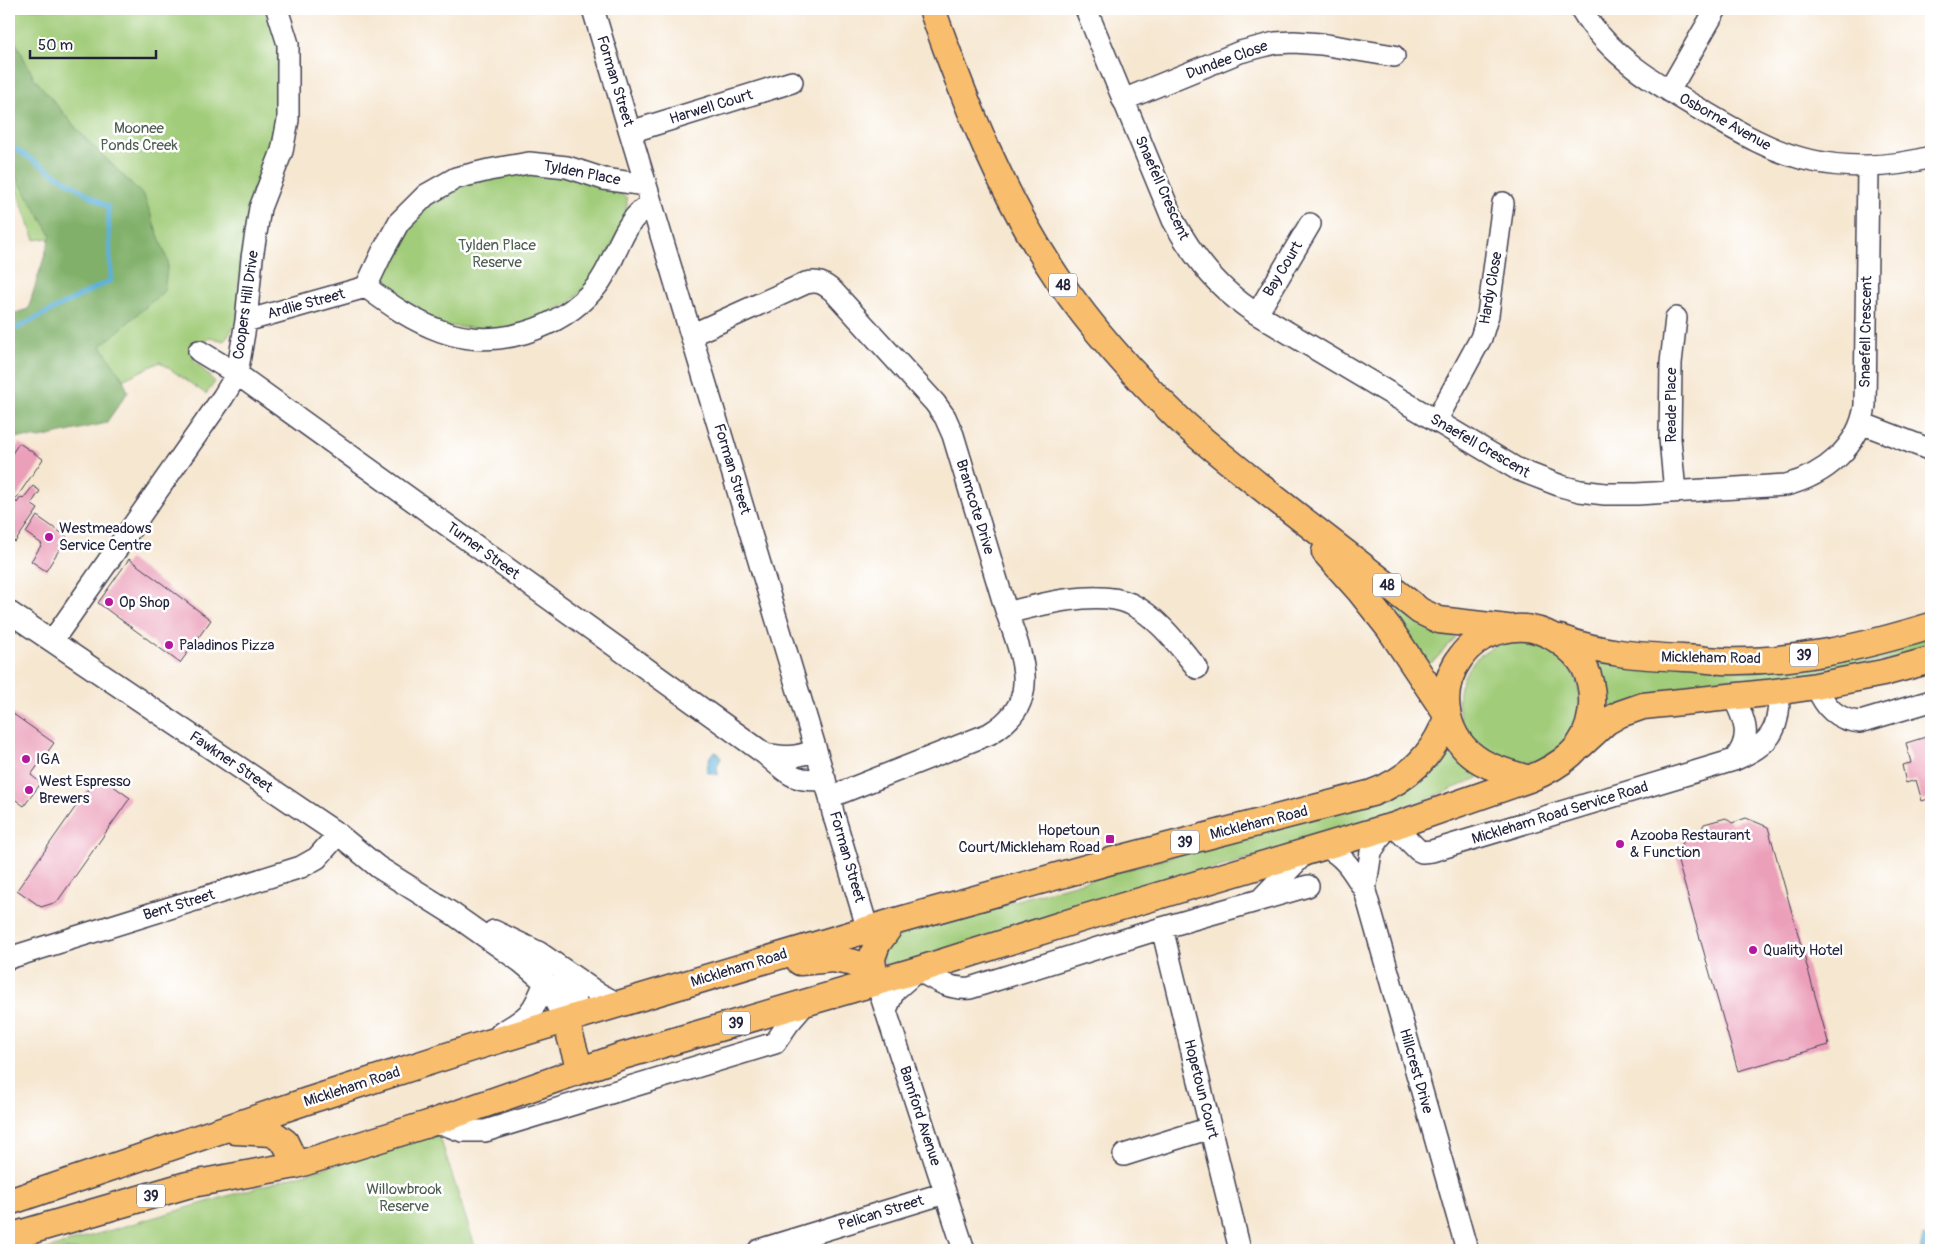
<svg xmlns="http://www.w3.org/2000/svg" width="1940" height="1259" font-family="Pangolin,sans-serif">
	<style>
		.green { fill: #a1cc79; stroke: #62775a }
		.forest { fill: #80b069; stroke: #516952 }
		.water { fill: #5db1d9; stroke: #406a8a }
		.lines { fill: none; stroke-linecap: round; stroke-linejoin: round }
		.stream { stroke: #5db1d9; stroke-width: 5 }
		.building { fill: #eb9fb9 }
		.minor-casing { stroke: #424052; stroke-width: 24 }
		.major-casing { stroke: #424052; stroke-width: 29 }
		.minor { stroke: #fff; stroke-width: 21 }
		.major { stroke: #f9be6d; stroke-width: 26 }
		.poi-dot { fill: #b5179e; stroke: #fff; stroke-width: 2 }
		.labels { text-anchor: middle; dominant-baseline: central; stroke-width: 5; stroke-linejoin: round; paint-order: stroke }
		.shield { fill: #fff; stroke: #646476; stroke-width: 1 }
		.shield-label { font-size: 14px; font-weight: bold; fill: #22223b }
		.street-label { font-size: 15px; fill: #22223b; stroke: #fff }
		.park-label { font-size: 15px; fill: #4e5e51; stroke: #fff }
		.poi-label { font-size: 15px; fill: #22223b; stroke: #fff; text-anchor: start }
	</style>
	<rect width="100%" height="100%" fill="#fff"/>
	<filter id="ink" filterUnits="userSpaceOnUse"><feTurbulence type="fractalNoise" baseFrequency=".02" numOctaves="2"/><feDisplacementMap in="SourceGraphic" scale="10" xChannelSelector="R" yChannelSelector="G"/><feConvolveMatrix kernelMatrix="1 2 1 2 8 2 1 2 1" color-interpolation-filters="sRGB"/></filter>
	<filter id="wash" filterUnits="userSpaceOnUse"><feTurbulence type="fractalNoise" baseFrequency=".0096" numOctaves="4" result="noise"/><feDisplacementMap in="SourceGraphic" scale="20" xChannelSelector="R" yChannelSelector="G"/><feGaussianBlur stdDeviation="1.12" result="paint"/><feColorMatrix in="noise" values="0 0 0 0 0 0 0 0 0 0 0 0 0 0 0 0 0 1.4 0 .05"/><feComposite in="paint" operator="in"/></filter>
	<g filter="url(#wash)">
		<rect width="100%" height="100%" fill="#f6e7d1"/>
		<path class="green" d="M9,9H267L280,54V101L275,146L252,198L242,255L237,323L224,341L209,337L193,359L215,382L206,394L160,362L66,407L9,437L23,313L50,294L64,276L48,238L35,240L9,170Z
			M507,171L576,176L618,192L627,198V206L621,226L600,271L570,303L514,330L443,326L380,288L378,279L401,232L438,194Z
			M1368,583L1453,635L1455,638L1434,661L1430,663L1426,661Z
			M1931,638V652L1603,713L1592,661Z
			M1458 702a61 61 0 1 1 122 0a61 61 0 1 1-122 0Z
			M1445,740L1479,774L1478,778L1413,805L1318,837L886,969L881,953L895,934L1347,808Z
			M439,1134L476,1250H43Z"/>
		<path class="forest" d="M9,29L34,78L82,135L144,196L168,262L164,291L101,346L123,379L128,392L106,423L40,438L9,437V315L28,309L51,235L9,165Z"/>
		<path class="water" d="M715,752L719,754L721,758L717,767L718,772V775L706,772L710,756Z
			M1923,1235L1931,1237L1930,1250H1920Z"/>
		<g class="lines">
			<path class="stream" d="M9,139L12,147L108,207L111,280L9,332"/>
		</g>
		<g id="blocks">
			<path class="building" d="M19,443L43,459L15,500L17,503L21,497L23,499L33,486L40,491L31,504L38,509L15,542L9,538V458Z
				M37,516L67,537L46,571L31,561L42,544L26,533Z
				M129,559L211,620L180,663L98,603Z
				M9,711L54,743L31,775L41,783L24,806L9,795Z
				M1929,736L1931,745V798L1922,801L1916,780L1906,783L1902,765L1911,763L1906,743Z
				M98,775L130,798L57,902L41,907L17,890Z
				M1726,818L1732,823L1746,818L1768,827L1829,1045L1738,1071L1676,855L1686,836L1700,832L1704,824Z"/>
		</g>
	</g>
	<g filter="url(#ink)">
		<use href="#blocks" fill-opacity="0" stroke="#424052" stroke-width="1"/>
		<g class="lines">
			<defs>
				<path id="minor" d="M593,9L830,797L833,813L868,930
					M1086,9L1173,220C1193,257 1220,291 1257,314L1517,469L1561,486L1580,491L1605,494H1637L1786,485C1825,475 1859,447 1865,406L1868,167
					M1581,9C1610,58 1660,86 1708,114C1739,132 1769,150 1804,159C1845,169 1890,168 1931,157
					M1669,91L1716,9
					M1123,100L1240,52L1275,43L1294,42L1321,44L1394,56
					M630,132L792,82
					M366,287C390,305 413,321 441,331C495,351 559,330 596,287C612,268 617,241 632,221C637,214 644,208 651,203
					M366,287L382,253L399,222L426,195L456,178L489,170L529,163L567,167L604,179L646,185
					M1257,314L1310,224
					M246,321L366,287
					M691,335L806,283C818,280 823,283 833,291L935,403L945,417L953,435C970,492 988,549 1005,607C1012,629 1026,661 1024,684C1023,708 1008,723 989,734L830,797
					M199,351L237,374L765,754C787,773 794,783 825,779
					M1436,421L1481,338L1488,315L1503,203
					M1861,423L1931,450
					M1675,492L1670,439L1671,363L1676,318
					M9,612L338,834L378,867L453,914L521,962L545,982L566,1022
					M1007,613C1041,604 1098,589 1131,604C1159,618 1178,645 1197,668
					M53,640L223,397L237,374L246,321L252,258L260,208L282,151L288,120V44L277,9
					M1816,686C1825,707 1836,720 1860,722L1931,701
					M1733,696C1745,720 1753,738 1734,760
					M765,754C789,758 794,758 816,750
					M1394,826L1418,850L1422,852L1432,851L1734,760C1770,744 1780,732 1779,692
					M1325,847C1345,856 1354,873 1365,891L1467,1250
					M1365,891L1371,852L1386,828
					M1260,900L1308,886
					M1162,928L1240,1250
					M494,931L538,952L596,992L620,1005
					M9,958L301,867L317,858L338,834
					M562,969L582,1017
					M881,996L964,1250
					M886,1010L894,991L918,970C935,980 950,990 970,988L1162,928L1260,900L1305,853
					M501,1033C529,1017 533,1013 545,982
					M428,1124L446,1125L462,1131H485L775,1043L788,1024L806,1003
					M1124,1155L1210,1128
					M759,1250L945,1193"/>
				<path id="major" d="M932,9C965,102 1002,196 1058,279C1093,330 1135,377 1180,420C1205,443 1231,463 1257,484C1311,527 1366,568 1420,611L1439,620L1507,628
					M1325,552L1359,590L1389,628L1447,715
					M1560,638C1601,654 1641,656 1684,658C1696,658 1709,661 1722,661C1793,663 1863,647 1931,626
					M1581,745L1606,722L1620,714L1643,706L1767,693L1816,686L1883,673L1931,660
					M800,962L832,959L855,963L875,983
					M875,983L872,958L877,944L893,922
					M566,1022L580,1070
					M236,1131L272,1133L285,1142L296,1165
					M9,1202L307,1101L475,1047L893,922L1111,861L1372,793C1408,780 1434,754 1447,718
					M9,1237L187,1185L296,1165L428,1124L619,1057L918,970L1080,919L1386,828L1394,826L1529,779C1544,773 1559,765 1571,754C1594,733 1598,694 1584,666C1578,655 1568,647 1558,640C1542,629 1522,625 1503,630C1486,634 1470,643 1460,658C1435,693 1445,741 1482,762C1496,770 1513,774 1529,779"/>
			</defs>
			<use href="#minor" class="minor-casing"/>
			<use href="#major" class="major-casing"/>
			<use href="#minor" class="minor"/>
			<use href="#major" class="major"/>
		</g>
	</g>
	<g class="poi-dot">
		<circle cx="49" cy="537" r="5"/>
		<circle cx="109" cy="602" r="5"/>
		<circle cx="169" cy="645" r="5"/>
		<circle cx="26" cy="759" r="5"/>
		<circle cx="29" cy="790" r="5"/>
		<rect x="1105" y="834" width="10" height="10" rx="2.5"/>
		<circle cx="1620" cy="844" r="5"/>
		<circle cx="1753" cy="950" r="5"/>
	</g>
	<g class="labels">
		<g class="shield">
			<rect x="1049" y="273.5" width="28" height="23" rx="4"/>
			<rect x="1373" y="573.5" width="28" height="23" rx="4"/>
			<rect x="1790" y="643.5" width="28" height="23" rx="4"/>
			<rect x="1171" y="830.5" width="28" height="23" rx="4"/>
			<rect x="722" y="1011.5" width="28" height="23" rx="4"/>
			<rect x="137" y="1184.5" width="28" height="23" rx="4"/>
		</g>
		<g class="shield-label">
			<text x="1063" y="285">48</text>
			<text x="1387" y="585">48</text>
			<text x="1804" y="655">39</text>
			<text x="1185" y="842">39</text>
			<text x="736" y="1023">39</text>
			<text x="151" y="1196">39</text>
		</g>
		<g class="street-label">
			<text transform="translate(1227 60) rotate(-20)">Dundee Close</text>
			<text transform="translate(615 81) rotate(73)">Forman Street</text>
			<text transform="translate(711 107) rotate(-17)">Harwell Court</text>
			<text transform="translate(1725 122) rotate(29)">Osborne Avenue</text>
			<text transform="translate(582 173) rotate(11)">Tylden Place</text>
			<text transform="translate(1162 188) rotate(66)">Snaefell Crescent</text>
			<text transform="translate(1283 269) rotate(-59)">Bay Court</text>
			<text transform="translate(1491 288) rotate(-80)">Hardy Close</text>
			<text transform="translate(306 304) rotate(-15)">Ardlie Street</text>
			<text transform="translate(246 305) rotate(-82)">Coopers Hill Drive</text>
			<text transform="translate(1866 332) rotate(-89)">Snaefell Crescent</text>
			<text transform="translate(1671 405) rotate(-90)">Reade Place</text>
			<text transform="translate(1480 446) rotate(30)">Snaefell Crescent</text>
			<text transform="translate(732 469) rotate(73)">Forman Street</text>
			<text transform="translate(975 507) rotate(73)">Bramcote Drive</text>
			<text transform="translate(483 551) rotate(36)">Turner Street</text>
			<text transform="translate(1711 658) rotate(1)">Mickleham Road</text>
			<text transform="translate(231 762) rotate(34)">Fawkner Street</text>
			<text transform="translate(1560 813) rotate(-17)">Mickleham Road Service Road</text>
			<text transform="translate(1259 823) rotate(-14)">Mickleham Road</text>
			<text transform="translate(847 857) rotate(74)">Forman Street</text>
			<text transform="translate(179 905) rotate(-17)">Bent Street</text>
			<text transform="translate(739 968) rotate(-17)">Mickleham Road</text>
			<text transform="translate(1416 1071) rotate(74)">Hillcrest Drive</text>
			<text transform="translate(352 1087) rotate(-18)">Mickleham Road</text>
			<text transform="translate(1201 1089) rotate(76)">Hopetoun Court</text>
			<text transform="translate(920 1116) rotate(72)">Bamford Avenue</text>
			<text transform="translate(881 1213) rotate(-17)">Pelican Street</text>
		</g>
		<g class="park-label">
			<text x="139" y="128">Moonee<tspan x="139" dy="17">Ponds Creek</tspan></text>
			<text x="497" y="245">Tylden Place<tspan x="497" dy="17">Reserve</tspan></text>
			<text x="404" y="1189">Willowbrook<tspan x="404" dy="17">Reserve</tspan></text>
		</g>
		<g class="poi-label">
			<text x="59" y="528">Westmeadows<tspan x="59" dy="17">Service Centre</tspan></text>
			<text x="119" y="602">Op Shop</text>
			<text x="179" y="645">Paladinos Pizza</text>
			<text x="36" y="759">IGA</text>
			<text x="39" y="781">West Espresso<tspan x="39" dy="17">Brewers</tspan></text>
			<text x="1100" y="830" text-anchor="end">Hopetoun<tspan x="1100" dy="17">Court/Mickleham Road</tspan></text>
			<text x="1630" y="835">Azooba Restaurant<tspan x="1630" dy="17">&amp; Function</tspan></text>
			<text x="1763" y="950">Quality Hotel</text>
		</g>
	</g>
	<rect width="1940" height="1259" fill="none" stroke="#fff" stroke-width="30"/>
	<path d="M30 50v8h126v-8" fill="none" stroke="#22223b" stroke-width="2.5"/>
	<text x="38" y="50" font-size="15" fill="#22223b" stroke="#ffffff" stroke-width="4" paint-order="stroke">50 m</text>
</svg>
